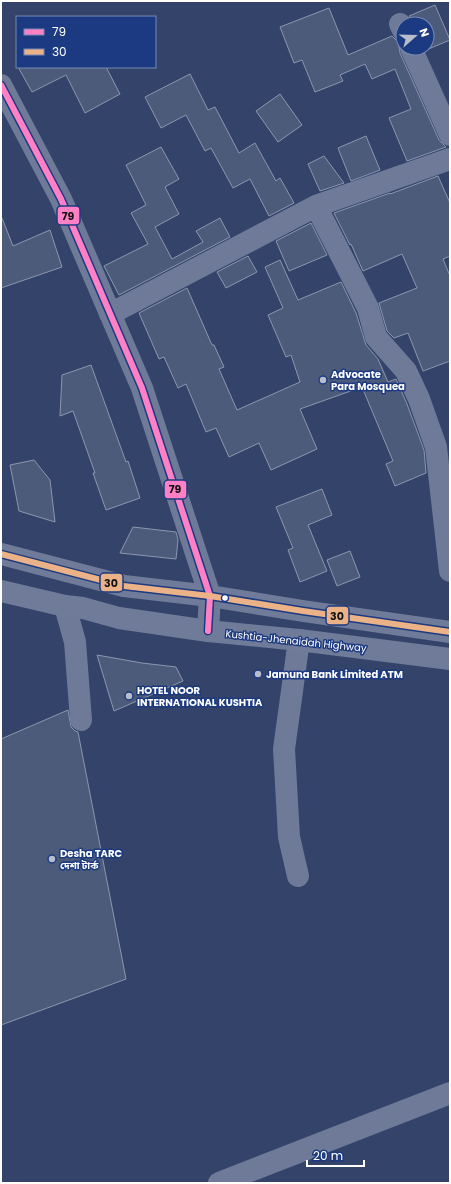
<svg xmlns="http://www.w3.org/2000/svg" width="451" height="1184" font-family="Poppins,'Noto Sans Bengali',sans-serif">
	<style>
		.building { fill: #4d5b7a; stroke: #8c97af }
		.lines { fill: none; stroke-linecap: round; stroke-linejoin: round }
		.minor { stroke: #6e7a98; stroke-width: 22 }
		.highway { stroke: #6f7b98; stroke-width: 22 }
		.bus-1-casing { stroke: #1c3a81; stroke-width: 9 }
		.bus-2-casing { stroke: #1c3a81; stroke-width: 9 }
		.bus-1 { stroke: #ff80c5; stroke-width: 6 }
		.bus-2 { stroke: #ebb288; stroke-width: 6 }
		.poi-dot { fill: #b8bdcb; stroke: #1c3a81; stroke-width: 1.5 }
		.bus-dot { fill: #fff; stroke: #1c3a81; stroke-width: 1.5 }
		.labels { text-anchor: middle; dominant-baseline: central; stroke-width: 3; stroke-linejoin: round; paint-order: stroke }
		.poi-label { font-size: 10px; font-weight: bold; fill: #fff; stroke: #1c3a81; text-anchor: start }
		.street-label { font-size: 10px; fill: #fff; stroke: #1c3a81 }
		.line-badge { stroke: #1c3a81; stroke-width: 1.5 }
		.pale-badge-label { font-size: 11px; text-anchor: middle; font-weight: bold; fill: #111 }
	</style>
	<rect width="100%" height="100%" fill="#33436a"/>
	<path class="building" d="M435,5L450,40L426,50L425,48H427V24H414L409,16Z
		M329,8L348,55L392,36L396,40L400,42L399,47L400,53L439,140L446,147L407,161L389,118L411,109L395,69L372,79L365,64L340,75L343,81L315,92L302,60L294,63L280,27Z
		M18,67H106L120,94L85,113L66,75L32,92Z
		M190,74L208,110L215,107L239,153L255,143L276,181L280,178L294,203L269,216L250,179L233,188L211,148L205,151L186,115L161,128L145,97Z
		M280,94L302,125L278,142L256,111Z
		M366,136L380,170L351,181L338,148Z
		M161,147L179,179L165,187L179,214L155,227L172,259L203,242L196,231L220,218L230,237L119,295L104,266L148,244L131,213L146,205L126,165Z
		M324,156L344,183L320,191L308,164Z
		M438,176L450,203V256L443,259L450,276V361L423,371L408,333L394,338L387,331L379,303L417,288L402,254L363,271L351,244L350,245L334,213L390,193V194Z
		M1,218H2L13,246L50,230L62,267L1,288Z
		M311,223L327,255L289,271L276,241Z
		M248,256L257,272L226,288L217,272Z
		M280,260L298,300L341,282L356,313L366,345L378,359L388,382L396,379L407,404L424,450L426,473L395,486L386,464L393,461L362,387L300,409L317,449L271,470L259,443L229,457L216,428L206,432L186,384L178,388L164,357L159,359L139,313L187,288L212,345H214L224,367L219,369L237,410L300,382L291,355L286,357L268,315L283,308L265,267Z
		M91,365L126,462L128,461L140,498L106,510L93,473H95L73,411L60,416L62,375Z
		M34,460L50,480L55,522L19,511L10,465Z
		M322,489L332,515L308,525L327,571L300,582L288,550L293,548L276,507Z
		M133,527L176,532L178,540L176,559L120,553Z
		M350,551L360,577L337,586L327,560Z
		M97,655L142,663L176,667L183,681L114,711Z
		M68,710L71,727L75,731L78,732L126,979L1,1025V739Z"/>
	<g class="lines">
		<path class="minor" d="M400,24L403,30
			M411,48L450,135
			M1,85L61,199L142,388L210,596L208,631
			M316,206L368,308L376,337L406,371L419,399L436,447L450,571
			M110,314L316,206L450,159
			M65,606L75,642L81,720
			M298,876L289,837L284,749L299,640
			M219,1183L450,1093"/>
		<path class="highway" d="M1,554L124,586L210,596L303,611L450,632
			M1,591L65,606L83,608L119,618L208,631L299,640L450,659"/>
		<defs>
			<path id="bus-1" d="M1,85L61,199L142,388L210,596L208,631"/>
			<path id="bus-2" d="M1,554L124,586L210,596L303,611L450,632"/>
		</defs>
		<use href="#bus-1" class="bus-1-casing"/>
		<use href="#bus-2" class="bus-2-casing"/>
		<use href="#bus-1" class="bus-1"/>
		<use href="#bus-2" class="bus-2"/>
	</g>
	<g class="poi-dot">
		<circle cx="323" cy="380" r="4"/>
		<circle cx="258" cy="674" r="4"/>
		<circle cx="129" cy="696" r="4"/>
		<circle cx="52" cy="859" r="4"/>
	</g>
	<circle class="bus-dot" cx="225" cy="598" r="3.5"/>
	<g class="labels">
		<g class="poi-label">
			<text x="331" y="374">Advocate<tspan x="331" dy="12">Para Mosquea</tspan></text>
			<text x="266" y="674">Jamuna Bank Limited ATM</text>
			<text x="137" y="690">HOTEL NOOR<tspan x="137" dy="12">INTERNATIONAL KUSHTIA</tspan></text>
			<text x="60" y="853">Desha TARC<tspan x="60" dy="12">দেশা টার্ক</tspan></text>
		</g>
		<g class="street-label">
			<text transform="translate(296 641) rotate(6)">Kushtia-Jhenaidah Highway</text>
		</g>
	</g>
	<g class="line-badge">
		<rect x="57" y="206" width="23" height="19" rx="4" fill="#ff80c5"/>
		<rect x="164" y="480" width="23" height="19" rx="4" fill="#ff80c5"/>
		<rect x="100" y="573" width="23" height="19" rx="4" fill="#ebb288"/>
		<rect x="326" y="606" width="23" height="19" rx="4" fill="#ebb288"/>
	</g>
	<g class="pale-badge-label">
		<text x="68" y="220">79</text>
		<text x="175" y="493">79</text>
		<text x="111" y="587">30</text>
		<text x="337" y="620">30</text>
	</g>
	<rect width="451" height="1184" fill="none" stroke="#ffffff" stroke-width="4"/>
	<rect x="16" y="16" width="140" height="52" fill="#1c3a81" stroke="#7789b3"/>
	<rect x="24" y="29" width="20" height="6" fill="#ff80c5" stroke="#7789b3"/>
	<text x="52" y="36" font-size="12" fill="#ffffff">79</text>
	<rect x="24" y="49" width="20" height="6" fill="#ebb288" stroke="#7789b3"/>
	<text x="52" y="56" font-size="12" fill="#ffffff">30</text>
	<g transform="translate(415 36) rotate(70)"><circle r="19" fill="#1c3a81" stroke="#7789b3"/>
	<path d="M0-3L7 15L0 10L-7 15Z" fill="#b8bdcb"/>
	<text y="-6" font-size="11" font-weight="bold" text-anchor="middle" fill="#ffffff">N</text>
	</g>
	<path d="M307 1160v6h57v-6" fill="none" stroke="#ffffff" stroke-width="2"/>
	<text x="313" y="1160" font-size="12" fill="#ffffff" stroke="#1c3a81" stroke-width="3" paint-order="stroke">20 m</text>
</svg>
